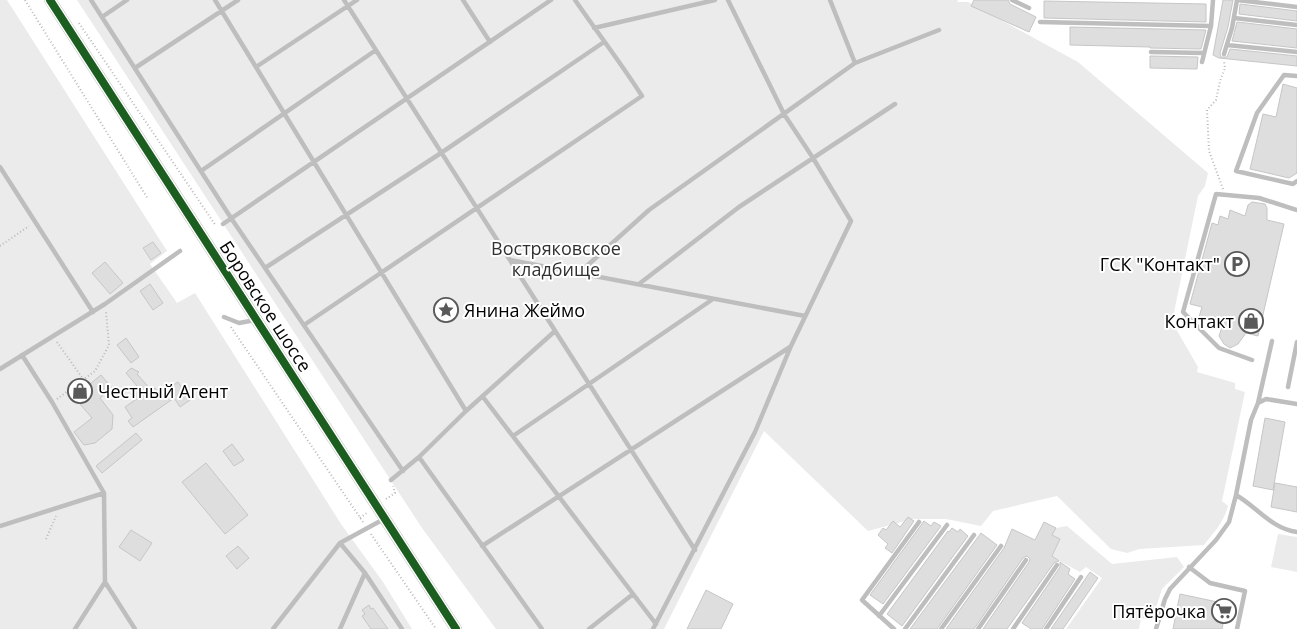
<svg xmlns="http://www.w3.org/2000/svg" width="1297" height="629" font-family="'Open Sans',sans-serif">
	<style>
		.green { fill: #ebebeb }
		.building { fill: #dedede; stroke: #c6c6c6 }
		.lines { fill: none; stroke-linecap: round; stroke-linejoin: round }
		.path { stroke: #b9b9b9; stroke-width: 2; stroke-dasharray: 1 2.5; stroke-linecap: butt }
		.lane { stroke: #bebebe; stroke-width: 4.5 }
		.secondary { stroke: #c2c2c2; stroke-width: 12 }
		.cycleway-casing { stroke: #fff; stroke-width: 11 }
		.cycleway { stroke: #1b5e20; stroke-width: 8 }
		.labels { text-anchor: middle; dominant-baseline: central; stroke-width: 4; stroke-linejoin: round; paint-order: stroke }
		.park-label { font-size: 18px; fill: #313131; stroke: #fff }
		.poi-label { font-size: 18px; fill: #000; stroke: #fff; text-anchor: end }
		.street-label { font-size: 18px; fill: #000; stroke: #fff }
	</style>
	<rect width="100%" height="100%" fill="#fff"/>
	<path class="green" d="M0,0H7L167,251L150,264L177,303L195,293L341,524L383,582L412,629H0Z
		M77,0H958L957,2H968L1078,62L1208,173L1205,186L1198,196L1172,322L1198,367L1197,372L1235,383V389L1245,392L1222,501L1228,506C1224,522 1214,532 1204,545L1139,549L1127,553L1111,549L1057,496L993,511L981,526L946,519H913L868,531L764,431L664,629H496L422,528Z
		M1067,526L1112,564L1177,557L1184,567L1162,589L1152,620L1141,618L1139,629H1066L1102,578L1086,567L1080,572L1052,557L1060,540L1052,535L1056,528Z
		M1278,534L1297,537V572L1271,567Z"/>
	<path class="building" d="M974,0H1008L1010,4L1036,17L1029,32L971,6Z
		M1223,0H1233L1228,27L1220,53L1221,57H1227L1230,49L1297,56V66L1219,58L1213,55Z
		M1044,1L1206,4V22L1044,18Z
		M1240,4L1297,11V21L1239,14Z
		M1237,22L1297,29V48L1232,41Z
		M1070,27L1206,30L1201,49L1150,48V47L1070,45Z
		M1150,56L1198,57L1197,69L1150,68Z
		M1283,84L1297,88V173L1289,178L1250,169L1263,114L1276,117Z
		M1252,202L1265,204L1267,208V220L1284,224L1258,336L1246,333L1238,344L1230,348L1224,344L1219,336L1222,327L1208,324V318L1199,317L1202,307L1190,304L1212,223L1218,225L1220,216L1228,219L1230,210L1245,216L1248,205Z
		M153,242L161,253L151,260L143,248Z
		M105,262L123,283L110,294L92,273Z
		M150,284L163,303L153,310L140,291Z
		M126,338L139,357L131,363L117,345Z
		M131,368L139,372L137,374L152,391L155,388L160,394L178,382L190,400L180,407L174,398L133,427L128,421L132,418L125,407L138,398L132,391L137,386L126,373Z
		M101,375L112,388L100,398L113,415L112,429L95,443L84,445L74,432L92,418L80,404L85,400L79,393Z
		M1265,418L1285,422L1273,490L1253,486Z
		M136,433L142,440L102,473L96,466Z
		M232,444L244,460L234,466L223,451Z
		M206,463L248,515L225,534L182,482Z
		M1275,483L1297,487V512L1271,507Z
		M908,517L914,521L892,553L885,548L888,544L878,535L883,528L886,530L893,521L900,527Z
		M924,521L931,526L934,522L941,526L883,604L870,595Z
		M1044,522L1056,528L1052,535L1060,539L1052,556L1059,561L1054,563L1007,629H983L1029,562L1030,559L1027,556L1023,558L974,629H946L1004,548L1012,529L1035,540Z
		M952,528L958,532L960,529L968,536L902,626L887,614L948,531L949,532Z
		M131,530L152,543L140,561L119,547Z
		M981,533L997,545L937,629H910Z
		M238,546L249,558L237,569L226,556Z
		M1060,562L1070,569L1068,574L1075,579L1042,629H1031L1022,623L1060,567Z
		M1090,572L1098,578L1063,629H1051Z
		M706,590L733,604L721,629H687Z
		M1180,594L1227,604L1222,629H1173Z
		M369,605L371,609L373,608L388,629H371L362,616L365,614L362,610Z"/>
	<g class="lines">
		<path class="path" d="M25,0L148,199
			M79,23L216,226
			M1223,189L1209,151L1207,110L1216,100L1220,81L1225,68L1224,61
			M0,246L29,226
			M231,327L363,522
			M57,342L83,379
			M57,399L95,371L109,345L106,312
			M386,499L395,493L393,486
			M360,518L368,512
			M371,534L436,629
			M46,539L56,516"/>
		<path class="lane" d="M91,0L231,218L403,471
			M215,0L466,411
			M344,0L695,550
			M463,0L490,42
			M1012,0L1029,8
			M1237,0L1297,7
			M102,17L127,0
			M1234,18L1297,25
			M1040,22L1211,26
			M594,28L715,0
			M1227,45L1297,52
			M1151,52L1204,53
			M1224,54L1232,28L1237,0
			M1202,62L1211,26L1213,0
			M855,63L939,30
			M256,67L357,0
			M135,68L238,0
			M1297,76L1284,75L1257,113L1236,171L1293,184L1297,181
			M0,167L93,312
			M201,171L376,50
			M223,224L551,0
			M510,260L805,316
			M265,268L441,153L604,42
			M579,273L649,210L855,63L830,0
			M639,284L739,207L895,104
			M224,317L239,323L256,320
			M304,325L642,96C621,63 597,32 575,0
			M22,355L52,402L104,493L105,582L135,629
			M1252,360L1219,348L1183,312L1216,194L1259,198L1297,210
			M0,369L105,304L180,251
			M1288,387L1297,342
			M483,397L656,624
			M1258,403L1272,341
			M513,436L713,299
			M419,457L542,629
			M391,480L419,457L466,411L555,331
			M1236,495C1257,507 1272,529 1297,532
			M0,526L104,493
			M340,543L365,573L402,629
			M482,546L790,347
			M1189,567L1210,583L1245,591L1237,629
			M879,616L947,525
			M75,629L105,582
			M273,629L340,543L384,519
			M340,629L365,573
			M589,629L633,594
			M653,629L755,432L791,346L851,221L813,158L784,114L728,0
			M894,629L862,600L919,522
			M905,629L974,535
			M941,629L1001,546
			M978,629L1026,560
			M1013,629L1057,565
			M1046,629L1081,577
			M1156,629L1165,599L1170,589L1216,540L1229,522L1236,495L1251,420L1258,403L1266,399L1297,404"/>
		<path class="secondary" d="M50,0L456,629"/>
		<defs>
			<path id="cycleway" d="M50,0L456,629"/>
		</defs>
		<use href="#cycleway" class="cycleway-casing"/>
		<use href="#cycleway" class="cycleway"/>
	</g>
	<defs>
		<symbol id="parking-ring" viewBox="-11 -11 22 22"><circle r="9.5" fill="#fff" stroke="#595959" stroke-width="1.5"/><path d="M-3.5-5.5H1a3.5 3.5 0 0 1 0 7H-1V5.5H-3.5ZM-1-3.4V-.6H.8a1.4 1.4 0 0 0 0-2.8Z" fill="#595959"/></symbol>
		<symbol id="sight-ring" viewBox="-11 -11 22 22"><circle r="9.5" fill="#fff" stroke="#595959" stroke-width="1.5"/><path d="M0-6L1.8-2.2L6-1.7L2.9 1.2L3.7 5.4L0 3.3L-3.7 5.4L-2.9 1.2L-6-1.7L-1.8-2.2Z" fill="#595959"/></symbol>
		<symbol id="shop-ring" viewBox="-11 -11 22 22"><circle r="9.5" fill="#fff" stroke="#595959" stroke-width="1.5"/><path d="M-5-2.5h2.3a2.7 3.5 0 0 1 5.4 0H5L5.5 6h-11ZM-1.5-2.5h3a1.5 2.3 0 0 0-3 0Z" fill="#595959"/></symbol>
		<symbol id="supermarket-ring" viewBox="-11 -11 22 22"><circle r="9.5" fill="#fff" stroke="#595959" stroke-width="1.5"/><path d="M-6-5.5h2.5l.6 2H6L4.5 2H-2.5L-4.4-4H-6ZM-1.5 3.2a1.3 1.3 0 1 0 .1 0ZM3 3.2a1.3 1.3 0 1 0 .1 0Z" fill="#595959"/></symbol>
	</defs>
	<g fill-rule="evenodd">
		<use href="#parking-ring" x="1223" y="250" width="28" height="28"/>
		<use href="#sight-ring" x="432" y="296" width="28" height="28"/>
		<use href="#shop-ring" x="1237" y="307" width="28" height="28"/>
		<use href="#shop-ring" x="66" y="377" width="28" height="28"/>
		<use href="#supermarket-ring" x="1210" y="597" width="28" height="28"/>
	</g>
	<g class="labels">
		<g class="park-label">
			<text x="556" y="248">Востряковское<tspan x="556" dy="21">кладбище</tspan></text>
		</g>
		<g class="poi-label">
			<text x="1220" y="264">ГСК "Контакт"</text>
			<text x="464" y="310" text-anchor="start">Янина Жеймо</text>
			<text x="1234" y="321">Контакт</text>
			<text x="98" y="391" text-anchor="start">Честный Агент</text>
			<text x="1206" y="611">Пятёрочка</text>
		</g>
		<g class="street-label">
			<text transform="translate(266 306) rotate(57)">Боровское шоссе</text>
		</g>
	</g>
</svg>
